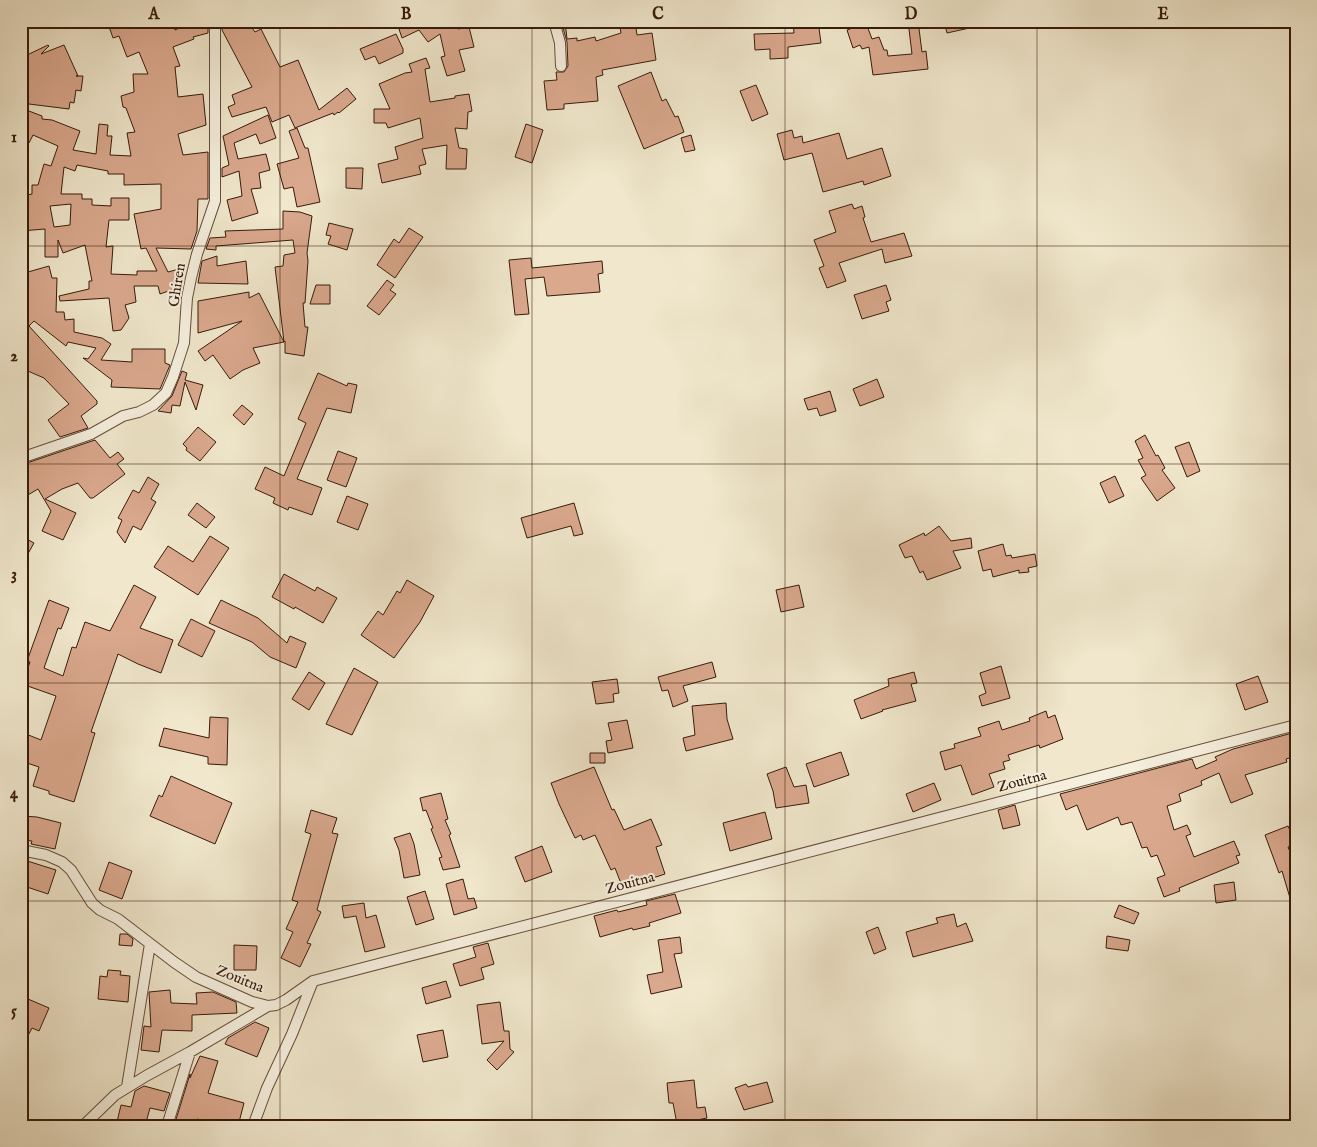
<svg xmlns="http://www.w3.org/2000/svg" width="1317" height="1147" font-family="'IM FELL English',serif">
	<style>
		.building { fill: #daa88d; stroke: #381b09; fill-rule: evenodd }
		.lines { fill: none; stroke-linecap: round; stroke-linejoin: round }
		.street-casing { stroke: #664e3a; stroke-width: 12 }
		.street { stroke: #f5efde; stroke-width: 10 }
		.grid { fill: none; stroke: #381b09; stroke-width: 1; stroke-opacity: 0.55 }
		.labels { text-anchor: middle; dominant-baseline: central; stroke-width: 4; stroke-linejoin: round; paint-order: stroke }
		.street-label { font-size: 15px; fill: #381b09; stroke: #f5efde }
		.neatline { fill: none; stroke: #381b09; stroke-width: 2 }
		.grid-label { font-size: 16px; text-anchor: middle; font-weight: bold; fill: #381b09 }
	</style>
	<rect width="100%" height="100%" fill="#f0e7cc"/>
	<filter id="stains"><feTurbulence type="fractalNoise" baseFrequency=".004" numOctaves="4"/><feColorMatrix values="0 0 0 0 .2 0 0 0 0 .09 0 0 0 0 .02 0 0 0 .5 -.17"/></filter>
	<radialGradient id="worn" r=".72"><stop offset=".6" stop-color="#630" stop-opacity="0"/><stop offset="1" stop-color="#630" stop-opacity=".3"/></radialGradient>
	<path class="building" d="M107,21H172L175,30L188,24L189,26L208,21V33L193,37L194,39L173,47L180,66L175,67L178,97L203,94L206,125L178,134L183,155L208,152V199H198L197,231L191,249L156,248L168,272L179,269L182,280L176,282L177,288L160,294L158,286H134L136,302L125,305L129,318L121,330L113,331L109,298L60,301L59,296L89,289V281H92L85,245L63,253L58,240V257H45V229L21,231V196L32,194V185H38L44,164L51,166L58,146L33,135L29,143L21,140V108L42,116V119L52,120L80,131L73,150L96,154L99,124L108,125L107,136H112L110,155L131,156L127,133L135,132L126,108L123,107L121,96L134,92L133,74H148L139,52L127,57L119,36L113,38ZM77,165L108,171V174H124V185L161,184V209L134,214L141,249L146,248L157,271H137V275L111,274L113,246L106,247L109,220H129V198H111V206L92,205V199H82V194H61L64,167L75,171ZM71,204L70,225L54,227L50,206Z
		M222,21H247L255,32L261,29L280,67L298,60L319,110L347,88L356,99L339,113L338,112L334,115L333,113L295,128L289,115L272,122L266,107L232,117L228,107L235,104L232,95L252,87L222,30Z
		M413,21H452L458,29L469,27L474,47L459,50L465,71L447,76L441,57L445,56L440,34L428,42L419,30L402,38L399,29L414,23Z
		M561,21H565L567,39L577,38V41L595,37L596,41L621,33L619,21H635L637,35L652,33L656,60L602,70L603,75L596,77L598,101L564,104V109L547,110L544,81L557,80L556,72H564L568,66L567,42Z
		M793,21H818L821,43L788,47V58L770,59V49L755,50L754,34L794,33Z
		M908,21H918L922,52L926,51L928,69L873,75L869,47L862,49L860,45L853,48L847,30L866,23L872,39L879,37L884,50H887L888,56L912,54Z
		M944,21H983V25L947,33Z
		M396,34L403,49V53L379,64L375,56L365,60L360,49Z
		M48,45L49,46L41,54L64,45L78,76H76H83L81,91L76,90L74,103L70,102L69,109L21,103V50L25,56Z
		M426,58L430,68L425,69L430,102L455,98V96L469,94L472,111L468,112L467,129L455,128L459,148L467,149L466,169H446L447,145L422,149L426,164L419,166L421,174L382,183L378,164L398,159L395,147L423,138L420,118L388,128L386,123H374V109H390L379,84L405,73L412,72L409,64Z
		M651,72L662,101L666,99L675,117L678,116L684,132L644,149L618,86Z
		M756,85L768,114L752,121L740,91Z
		M268,115L276,138L260,144L256,134L234,143L238,159L266,154L270,170L259,173L261,188L251,189L258,213L232,221L227,200L242,196L239,171L222,177V168L229,165L223,136Z
		M526,124L543,130L532,163L515,157Z
		M297,128L305,148H308L320,202L297,207L293,187L284,189L277,164L299,158L289,131Z
		M792,130L794,138L802,136L803,143L839,133L847,159L882,148L891,176L864,185L863,181L823,192L812,153L784,160L777,134Z
		M691,135L695,150L685,152L681,138Z
		M346,168H363L362,189L346,188Z
		M852,204L854,209L862,206L865,217L863,218L871,242L904,233L912,256L885,263L882,249L839,263L846,281L827,288L819,268L824,266L814,240L836,232L829,211Z
		M283,211L300,212L312,216L307,253L308,261L305,303H303L305,327H308L304,356L285,353V341L284,342L275,267L283,266L284,255L295,253L293,240L216,246V250L206,249L210,238L226,237L225,231L283,229Z
		M329,223L353,229L347,250L328,244L331,236L326,235Z
		M409,228L423,237L395,278L377,265L394,239L399,243Z
		M217,256V266L246,261L248,284L198,283L202,261Z
		M531,258L532,268L602,261L603,273L598,274L600,292L547,296L544,277L525,279L529,314L515,315L509,260Z
		M49,266L52,278H57L56,312H64L65,320L74,319V332L102,338L111,344L101,360L132,362V349H165V363L170,365L160,389L111,387L112,380L83,358L88,359L96,348L68,342L66,346L34,321L29,326L97,401V404L81,416L88,428L60,437L48,420L69,404L44,378L21,368V274Z
		M387,280L394,285L390,290L396,294L379,315L367,306Z
		M316,285H330V304H310Z
		M886,285L891,300L886,302L889,311L862,319L854,295Z
		M249,292V298L259,293L284,342L253,348L260,363L243,370L230,379L213,355L205,361L198,351L242,321L198,333V301Z
		M182,371L187,373L185,380L203,385L196,410L185,382L180,406L172,405L171,413L158,411L172,396Z
		M318,373L347,386L348,383L357,385L351,413L327,408L297,479L322,488L312,515L289,507L288,510L273,503L275,498L255,489L265,467L284,476L306,423L298,419Z
		M877,379L884,397L860,406L853,389Z
		M830,391L836,411L820,416L817,408L808,410L804,399Z
		M242,405L253,414L244,425L233,415Z
		M198,427L216,442L200,461L186,450L187,448L183,444Z
		M1145,435L1156,456L1158,455L1165,468L1162,470L1175,488L1157,501L1141,478L1146,475L1138,460L1143,458L1135,441Z
		M95,440L110,458L118,452L124,459L117,464L125,474L93,498H90L78,483L62,489L45,499L76,513L63,540L42,531L51,511L38,489L21,499V465Z
		M1189,442L1200,471L1187,477L1175,447Z
		M338,451L357,458L346,487L327,480Z
		M1115,476L1124,496L1109,503L1100,483Z
		M148,477L159,484L151,499L156,502L141,530L133,526L125,543L117,532L122,520L118,518L133,490L139,493Z
		M347,496L368,504L358,530L337,522Z
		M197,503L215,517L206,528L188,515Z
		M574,503L583,534L574,536L571,526L527,538L521,518Z
		M939,526L951,541L971,538L972,548L953,551L961,568L927,580L923,571L920,573L912,556L905,558L899,545L924,533L925,536Z
		M21,536L34,543L21,566Z
		M210,536L229,548L198,595L154,567L168,546L193,562Z
		M1003,544L1006,556L1011,555L1012,558L1035,554L1037,566L1028,568L1029,572L1019,573V570L993,577L991,569L983,571L978,551Z
		M284,574L315,591L317,587L337,598L323,623L295,607L294,609L272,597Z
		M407,580L434,596L420,622L394,658L361,635L378,611L383,615L397,591L400,593Z
		M134,585L156,597L140,628L173,640L161,673L138,664L118,654L91,732L95,733L74,802L49,794V791L33,786L39,767L21,761V732L41,740L56,696L22,684L30,662L27,661L49,600L69,608L61,629L58,628L44,668L63,676L72,647L76,648L85,622L110,631Z
		M799,585L804,607L781,612L776,590Z
		M221,600L258,618L287,643L290,636L306,643L296,668L270,657L252,642L209,623Z
		M191,619L215,631L202,657L178,645Z
		M712,662L716,677L683,686L688,701L673,707L668,690L662,691L658,677Z
		M1001,666L1010,698L982,706L979,696L986,693L980,673Z
		M354,668L378,682L352,735L326,724Z
		M309,672L325,683L309,710L292,699Z
		M914,672L917,683L911,684L916,701L882,710L883,711L861,719L854,700L889,686L888,679Z
		M1258,676L1268,702L1245,710L1236,684Z
		M617,679L619,693L613,694L614,702L596,704L592,682Z
		M726,703L727,719L733,739L686,751L683,738L695,735L692,706Z
		M1046,711L1048,718L1055,715L1063,739L1040,748L1039,745L1008,755L1010,760L1003,762L1005,769L989,774L994,787L972,795L961,765L945,770L940,752L955,748L954,744L981,736L978,728L999,721L1002,730L1030,721L1029,718Z
		M210,717L228,718L227,765L208,764V757L159,746L164,728L209,738Z
		M627,720L633,748L608,753L606,741L612,740L608,723Z
		M1296,732V756L1286,759L1287,762L1245,775L1253,794L1231,803L1219,773L1201,781L1202,785L1179,794L1181,801L1167,806L1174,830L1187,825L1191,834L1186,836L1194,857L1234,841L1240,855L1236,856L1239,863L1179,888L1180,891L1164,897L1157,878L1165,875L1157,855L1151,857L1147,847L1142,848L1132,822L1121,825L1118,817L1087,830L1077,805L1066,810L1060,794L1192,759L1196,769L1217,760L1215,757L1233,749Z
		M841,752L849,775L814,787L806,764Z
		M590,753H605V763H590Z
		M594,767L612,810L614,809L624,830L651,819L662,845L656,847L665,874L653,878L651,874L622,886L615,868L611,870L595,835L583,840L581,835L575,838L559,804L551,783Z
		M786,767L794,787L806,785L809,803L776,808L773,791L767,774Z
		M171,776L232,803L215,844L150,816L159,795L162,797Z
		M934,783L941,800L913,812L906,794Z
		M441,793L448,819L445,820L451,834L449,835L460,867L443,870L439,858L442,857L431,829L433,828L426,810L423,811L420,798Z
		M1015,805L1020,825L1003,829L998,810Z
		M311,810L337,818L332,833L338,834L317,910L321,912L307,943L311,944L300,967L281,958L293,932L286,929L298,902L292,900L311,834L305,832Z
		M765,812L772,839L730,851L723,823Z
		M21,816L37,817L61,823L55,849L31,844L32,841L21,840Z
		M1288,826L1296,844L1288,847L1296,866V908H1293L1282,871L1279,873L1265,835Z
		M410,833L414,844L420,875L404,878L399,850L394,838Z
		M542,846L552,872L525,882L515,857Z
		M21,859L56,870L48,894L21,885Z
		M109,862L132,871L122,899L99,890Z
		M463,879L468,899L474,898L477,908L454,915L446,884Z
		M1234,882L1236,900L1216,903L1214,885Z
		M425,891L434,919L416,925L407,897Z
		M675,894L681,913L649,923L650,926L633,930L632,928L600,937L594,916L617,910L618,912L647,905L646,901Z
		M364,903L366,918L376,915L385,947L365,952L356,916L344,918L342,906Z
		M1119,905L1139,913L1134,924L1114,917Z
		M954,914L957,927L966,923L973,941L913,957L906,932L938,923L936,918Z
		M878,927L886,949L874,954L866,932Z
		M120,934H127L133,939L132,946L119,945Z
		M1107,936L1130,940L1128,951L1106,948Z
		M680,937L682,953L674,954L682,987L651,994L647,975L663,972L658,940Z
		M488,943L494,964L481,968L484,979L460,986L453,964L476,957L473,947Z
		M234,945L257,946L256,970H234Z
		M108,970L121,971L120,975L130,976L128,1002L98,999L100,976L107,977Z
		M446,981L451,997L426,1004L422,988Z
		M170,990L171,1003L197,1004L196,993L213,992L236,1002L237,1013L192,1015V1031L162,1030L159,1052L141,1050L144,1026L151,1027L149,992Z
		M21,996L49,1008L39,1031L32,1028L21,1049Z
		M500,1002L504,1031H509L510,1049L514,1052L497,1070L487,1060L504,1041L482,1044L477,1005Z
		M255,1022L269,1028L257,1057L225,1044L228,1038Z
		M443,1030L448,1057L423,1062L417,1035Z
		M200,1056L218,1061L208,1093L244,1103L238,1126H221L197,1119L195,1126H174L190,1074V1078Z
		M694,1080L697,1108L705,1107L707,1118L677,1124L673,1103H669L667,1083Z
		M767,1082L773,1102L744,1110L735,1088L746,1084L748,1087Z
		M144,1086L170,1093L164,1111L150,1108L145,1126H116L121,1105L131,1107L135,1091Z"/>
	<g class="lines">
		<defs>
			<path id="street" d="M554,21L560,43L561,66
				M21,458L91,434L123,416L139,412L153,405L166,393L173,377L184,343L187,298L191,278L197,254L215,201V21
				M21,850L46,855L62,862L71,870L92,903L100,910L118,919L174,962L196,977L252,1002L268,1006L276,1005L286,1000L313,981L1296,725
				M127,1087L150,944
				M83,1126L115,1095L146,1076L190,1052L268,1006
				M167,1126L190,1052
				M253,1126L267,1088L292,1034L313,981"/>
		</defs>
		<use href="#street" class="street-casing"/>
		<use href="#street" class="street"/>
	</g>
	<path class="grid" d="M280,21V1126M532,21V1126M785,21V1126M1037,21V1126M21,246H1296M21,464H1296M21,683H1296M21,901H1296"/>
	<g class="labels">
		<g class="street-label">
			<text transform="translate(177 285) rotate(-81)">Ghiren</text>
			<text transform="translate(1022 781) rotate(-15)">Zouitna</text>
			<text transform="translate(630 883) rotate(-15)">Zouitna</text>
			<text transform="translate(240 979) rotate(22)">Zouitna</text>
		</g>
	</g>
	<rect width="1317" height="1147" fill="none" stroke="#f0e7cc" stroke-width="55"/>
	<rect x="28" y="28" width="1262" height="1092" class="neatline"/>
	<g class="grid-label">
		<text x="154" y="19">A</text>
		<text x="406" y="19">B</text>
		<text x="658" y="19">C</text>
		<text x="911" y="19">D</text>
		<text x="1163" y="19">E</text>
		<text x="14" y="142">1</text>
		<text x="14" y="361">2</text>
		<text x="14" y="579">3</text>
		<text x="14" y="798">4</text>
		<text x="14" y="1016">5</text>
	</g>
	<rect width="100%" height="100%" filter="url(#stains)"/>
	<rect width="100%" height="100%" fill="url(#worn)"/>
</svg>
